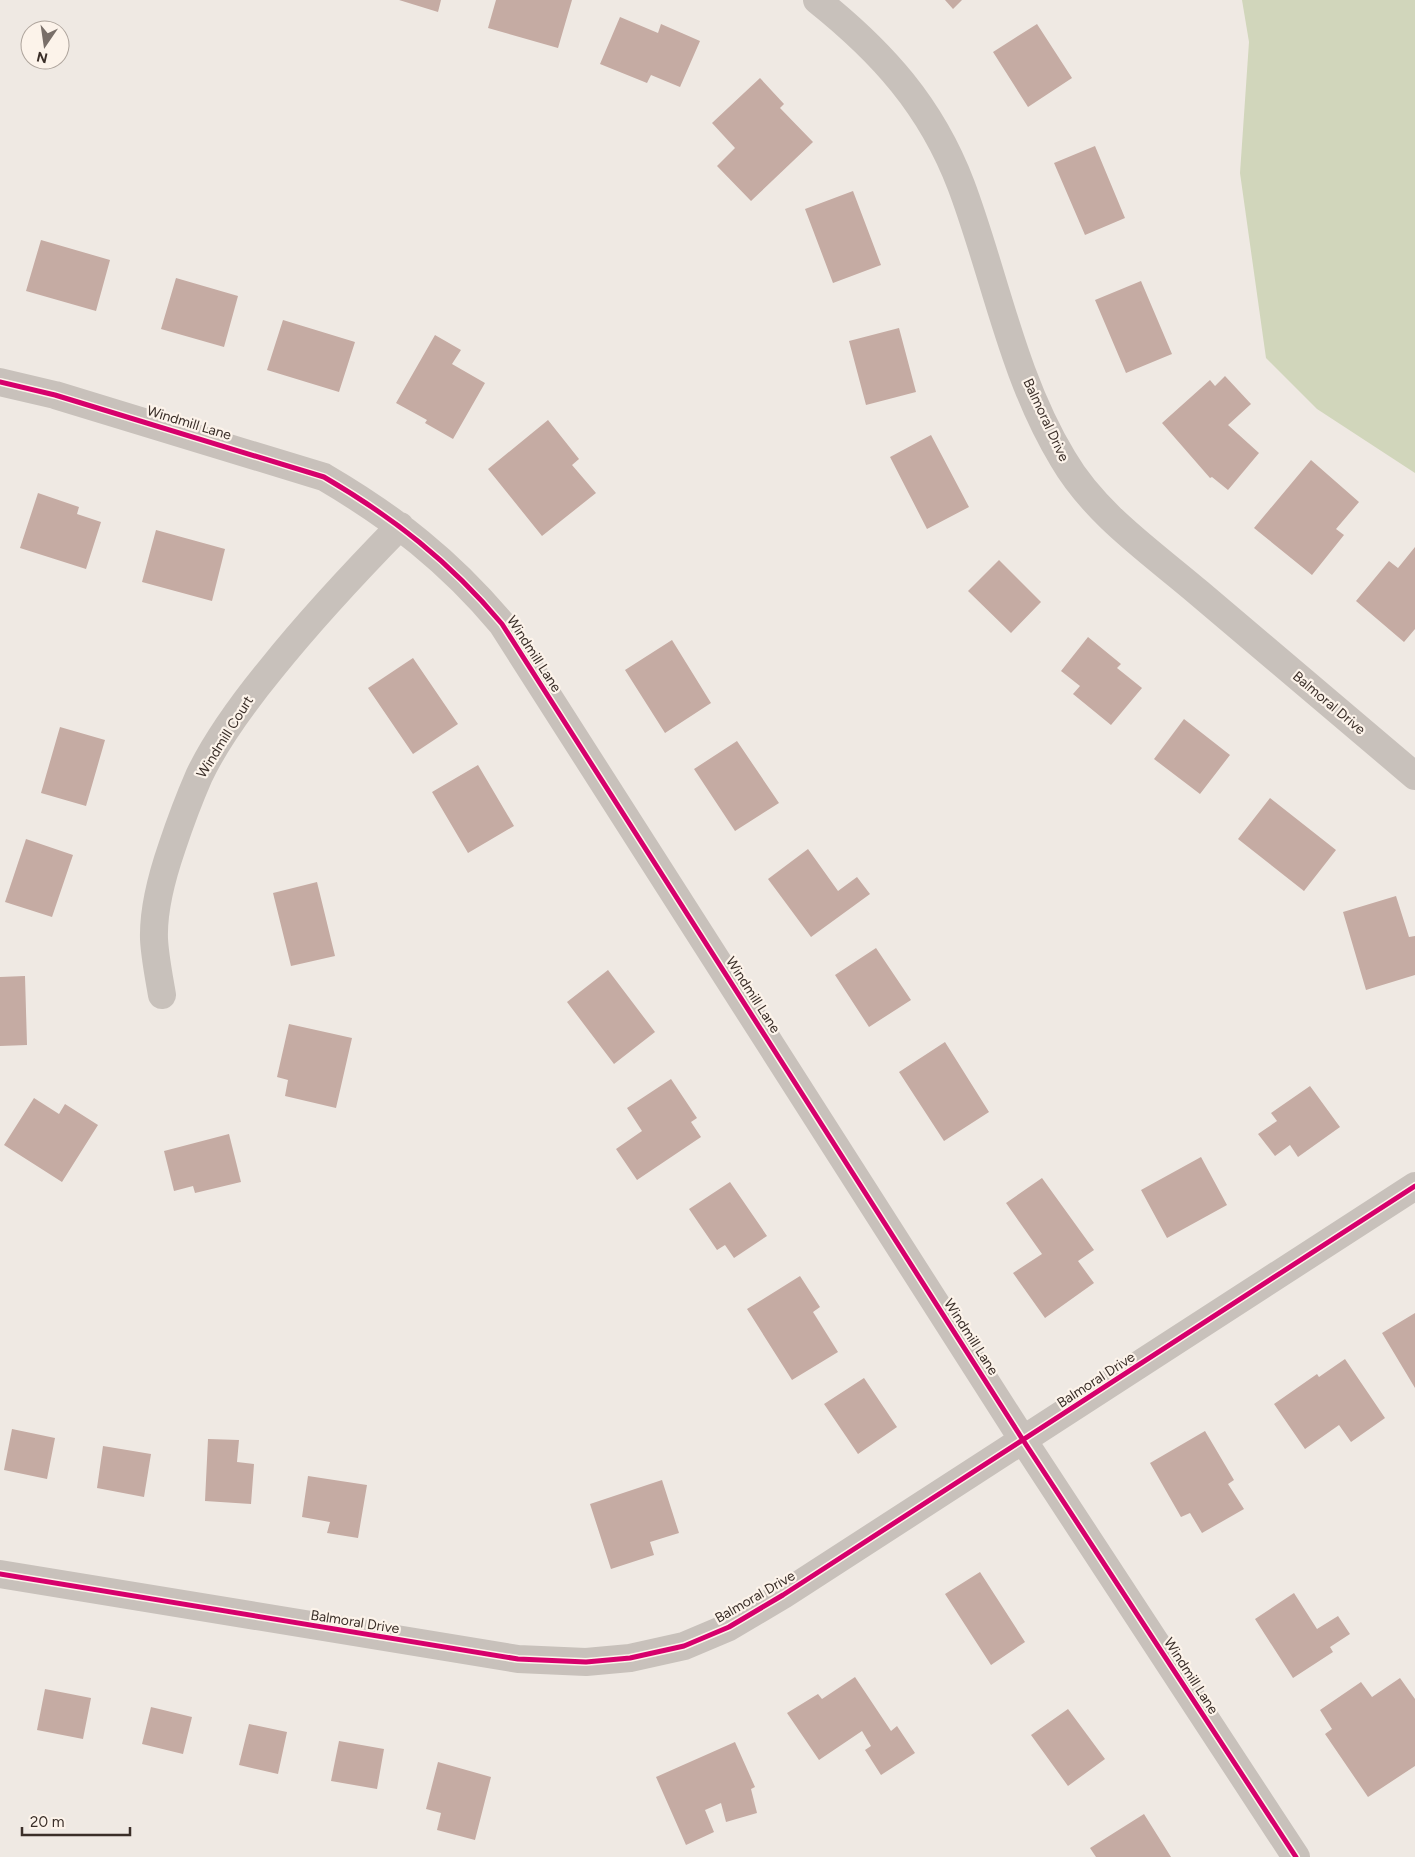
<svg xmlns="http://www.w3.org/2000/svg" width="1415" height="1857" font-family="Figtree,sans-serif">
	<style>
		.green { fill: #d1d6bb }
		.building { fill: #c5aba3 }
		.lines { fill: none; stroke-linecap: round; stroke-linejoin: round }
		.street { stroke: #c8c1bb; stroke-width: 28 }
		.cycleway-casing { stroke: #fcf3ea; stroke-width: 8 }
		.cycleway { stroke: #d6006c; stroke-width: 5 }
		.labels { text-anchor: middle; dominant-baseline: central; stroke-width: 4.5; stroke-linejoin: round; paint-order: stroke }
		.street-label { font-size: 14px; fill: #3a2e28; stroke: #fcf3ea }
	</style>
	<rect width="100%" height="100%" fill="#efe9e3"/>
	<path class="green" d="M1242,0H1415V473L1317,409L1266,358L1240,173L1249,42Z"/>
	<path class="building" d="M399,0H441L438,12Z
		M496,0H572L558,48L488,28Z
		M945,0H962L953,9Z
		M620,17L658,33L661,24L700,41L680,87L651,75L647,83L600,64Z
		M1037,24L1072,78L1028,107L993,52Z
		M760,78L784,104L780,108L813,142L751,201L717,166L735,148L712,123Z
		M1095,146L1125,218L1085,235L1054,163Z
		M853,191L881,265L833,283L805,209Z
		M41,240L110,260L96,311L26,291Z
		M176,278L238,296L224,347L161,329Z
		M1141,281L1172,354L1126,373L1095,300Z
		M283,320L355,342L339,392L267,370Z
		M899,328L916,392L866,405L849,341Z
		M435,335L461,350L452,364L485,383L453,439L425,423L427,420L396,403Z
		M1225,376L1251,404L1228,425L1259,453L1228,490L1212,477L1210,478L1162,423L1210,380L1215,386Z
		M548,420L579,459L572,465L596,493L542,536L488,469Z
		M931,435L969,507L927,529L890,457Z
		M1311,460L1359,502L1336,529L1344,535L1312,575L1254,528Z
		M38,493L79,507L77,514L101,522L86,569L20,548Z
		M156,530L225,549L212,601L142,582Z
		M1415,547V629L1404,642L1356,601L1389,561L1398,568Z
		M999,560L1041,602L1011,633L968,591Z
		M1088,637L1121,664L1117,668L1142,688L1111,725L1073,694L1080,686L1061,671Z
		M672,640L711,703L665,733L625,670Z
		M413,658L458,724L413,754L368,688Z
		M1184,719L1230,755L1200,794L1154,759Z
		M60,727L105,740L86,806L41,793Z
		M737,741L779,803L735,831L694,769Z
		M478,765L514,826L468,853L432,792Z
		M1270,798L1336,850L1304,891L1238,839Z
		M26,839L73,855L52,917L5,902Z
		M808,849L838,891L857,877L870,894L811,937L768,879Z
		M317,882L335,956L291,966L273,893Z
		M1396,896L1409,937L1415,936V975L1366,990L1343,912Z
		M876,948L911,1000L869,1027L835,975Z
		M608,970L655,1032L614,1064L567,1002Z
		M25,976L27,1045L0,1046V977Z
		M289,1024L352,1038L336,1108L285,1096L288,1080L277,1077Z
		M945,1042L989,1112L944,1141L899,1072Z
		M671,1079L697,1118L691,1122L701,1137L637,1180L616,1149L642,1131L627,1108Z
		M1310,1086L1340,1127L1298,1157L1290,1145L1275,1156L1258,1134L1277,1121L1271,1113Z
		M34,1098L59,1114L65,1104L98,1125L62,1182L4,1145Z
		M229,1134L241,1182L195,1193L193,1186L174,1191L164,1151Z
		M1201,1157L1227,1205L1167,1238L1141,1190Z
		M1042,1178L1094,1250L1078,1261L1094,1283L1045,1318L1013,1273L1042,1254L1006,1203Z
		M730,1182L767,1236L734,1258L725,1245L717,1250L689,1209Z
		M800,1276L820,1307L813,1312L838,1352L792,1380L747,1309Z
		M1415,1313V1388L1382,1333Z
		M1345,1359L1385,1418L1351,1442L1339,1425L1305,1449L1274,1404L1317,1374L1319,1377Z
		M864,1378L897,1427L858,1454L824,1404Z
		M12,1429L55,1438L47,1479L4,1470Z
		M1205,1431L1234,1480L1228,1484L1244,1509L1202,1533L1190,1513L1181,1517L1150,1463Z
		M208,1439L239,1440L237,1462L254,1464L251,1504L205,1501Z
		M103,1446L151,1454L144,1497L97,1488Z
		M308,1476L367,1485L358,1538L327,1533L330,1522L302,1517Z
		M662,1480L679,1533L650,1542L654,1555L611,1569L590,1504Z
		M980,1572L1025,1642L991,1665L945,1594Z
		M1294,1593L1317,1629L1338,1616L1350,1634L1330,1647L1333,1652L1293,1678L1255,1619Z
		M855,1677L891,1731L897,1726L915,1753L881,1775L865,1750L871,1746L862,1731L819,1760L787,1713L818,1694L822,1699Z
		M1400,1678L1415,1699V1766L1368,1797L1325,1734L1332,1729L1320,1710L1361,1682L1372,1697Z
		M45,1689L91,1698L83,1739L37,1730Z
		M151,1707L192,1717L183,1754L142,1744Z
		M1068,1709L1105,1759L1068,1786L1031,1735Z
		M249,1724L287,1732L278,1774L239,1765Z
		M339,1741L384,1749L377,1789L331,1781Z
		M735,1742L755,1787L751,1789L757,1813L726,1822L721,1803L705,1810L714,1832L686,1845L656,1777Z
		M438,1762L491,1777L475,1840L437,1830L441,1813L426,1809Z
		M1144,1814L1171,1857H1096L1090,1848Z"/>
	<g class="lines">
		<path class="street" d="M817,0C882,52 931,106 961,185C995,275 1012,375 1063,459C1095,514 1151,552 1199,593C1271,654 1343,715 1415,776
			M0,382L55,395L324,477C394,518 449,561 502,624L1023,1440L1296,1857
			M162,995C159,977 155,958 154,939C153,908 162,876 172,847C180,823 189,799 199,776C217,738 244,702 271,669C311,619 355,572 400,526
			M0,1574L518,1659L586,1662L630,1658L684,1646L729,1627L783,1595L1415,1186"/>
		<defs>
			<path id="cycleway" d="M0,382L55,395L324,477C394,518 449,561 502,624L1023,1440L1296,1857
				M0,1574L518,1659L586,1662L630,1658L684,1646L729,1627L783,1595L1415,1186"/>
		</defs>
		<use href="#cycleway" class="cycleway-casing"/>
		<use href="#cycleway" class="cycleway"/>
	</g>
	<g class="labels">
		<g class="street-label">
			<text transform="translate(1046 420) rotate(65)">Balmoral Drive</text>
			<text transform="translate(189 423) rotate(17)">Windmill Lane</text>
			<text transform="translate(534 654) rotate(57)">Windmill Lane</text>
			<text transform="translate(1329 703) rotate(40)">Balmoral Drive</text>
			<text transform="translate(225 737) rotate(-58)">Windmill Court</text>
			<text transform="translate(753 995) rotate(57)">Windmill Lane</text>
			<text transform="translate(971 1337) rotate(57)">Windmill Lane</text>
			<text transform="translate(1096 1380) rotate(-33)">Balmoral Drive</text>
			<text transform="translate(755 1597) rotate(-30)">Balmoral Drive</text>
			<text transform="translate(355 1622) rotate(9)">Balmoral Drive</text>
			<text transform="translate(1191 1676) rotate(57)">Windmill Lane</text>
		</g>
	</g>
	<g transform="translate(45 45) rotate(193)"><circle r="24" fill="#fcf3ea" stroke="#aea49c"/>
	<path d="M0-4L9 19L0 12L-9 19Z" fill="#796f69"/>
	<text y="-8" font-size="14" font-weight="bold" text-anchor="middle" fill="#3a2e28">N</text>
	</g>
	<path d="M22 1827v8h108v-8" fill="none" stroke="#3a2e28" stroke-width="2.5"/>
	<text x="30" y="1827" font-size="15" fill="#3a2e28" stroke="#fcf3ea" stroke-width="4" paint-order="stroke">20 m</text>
</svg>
